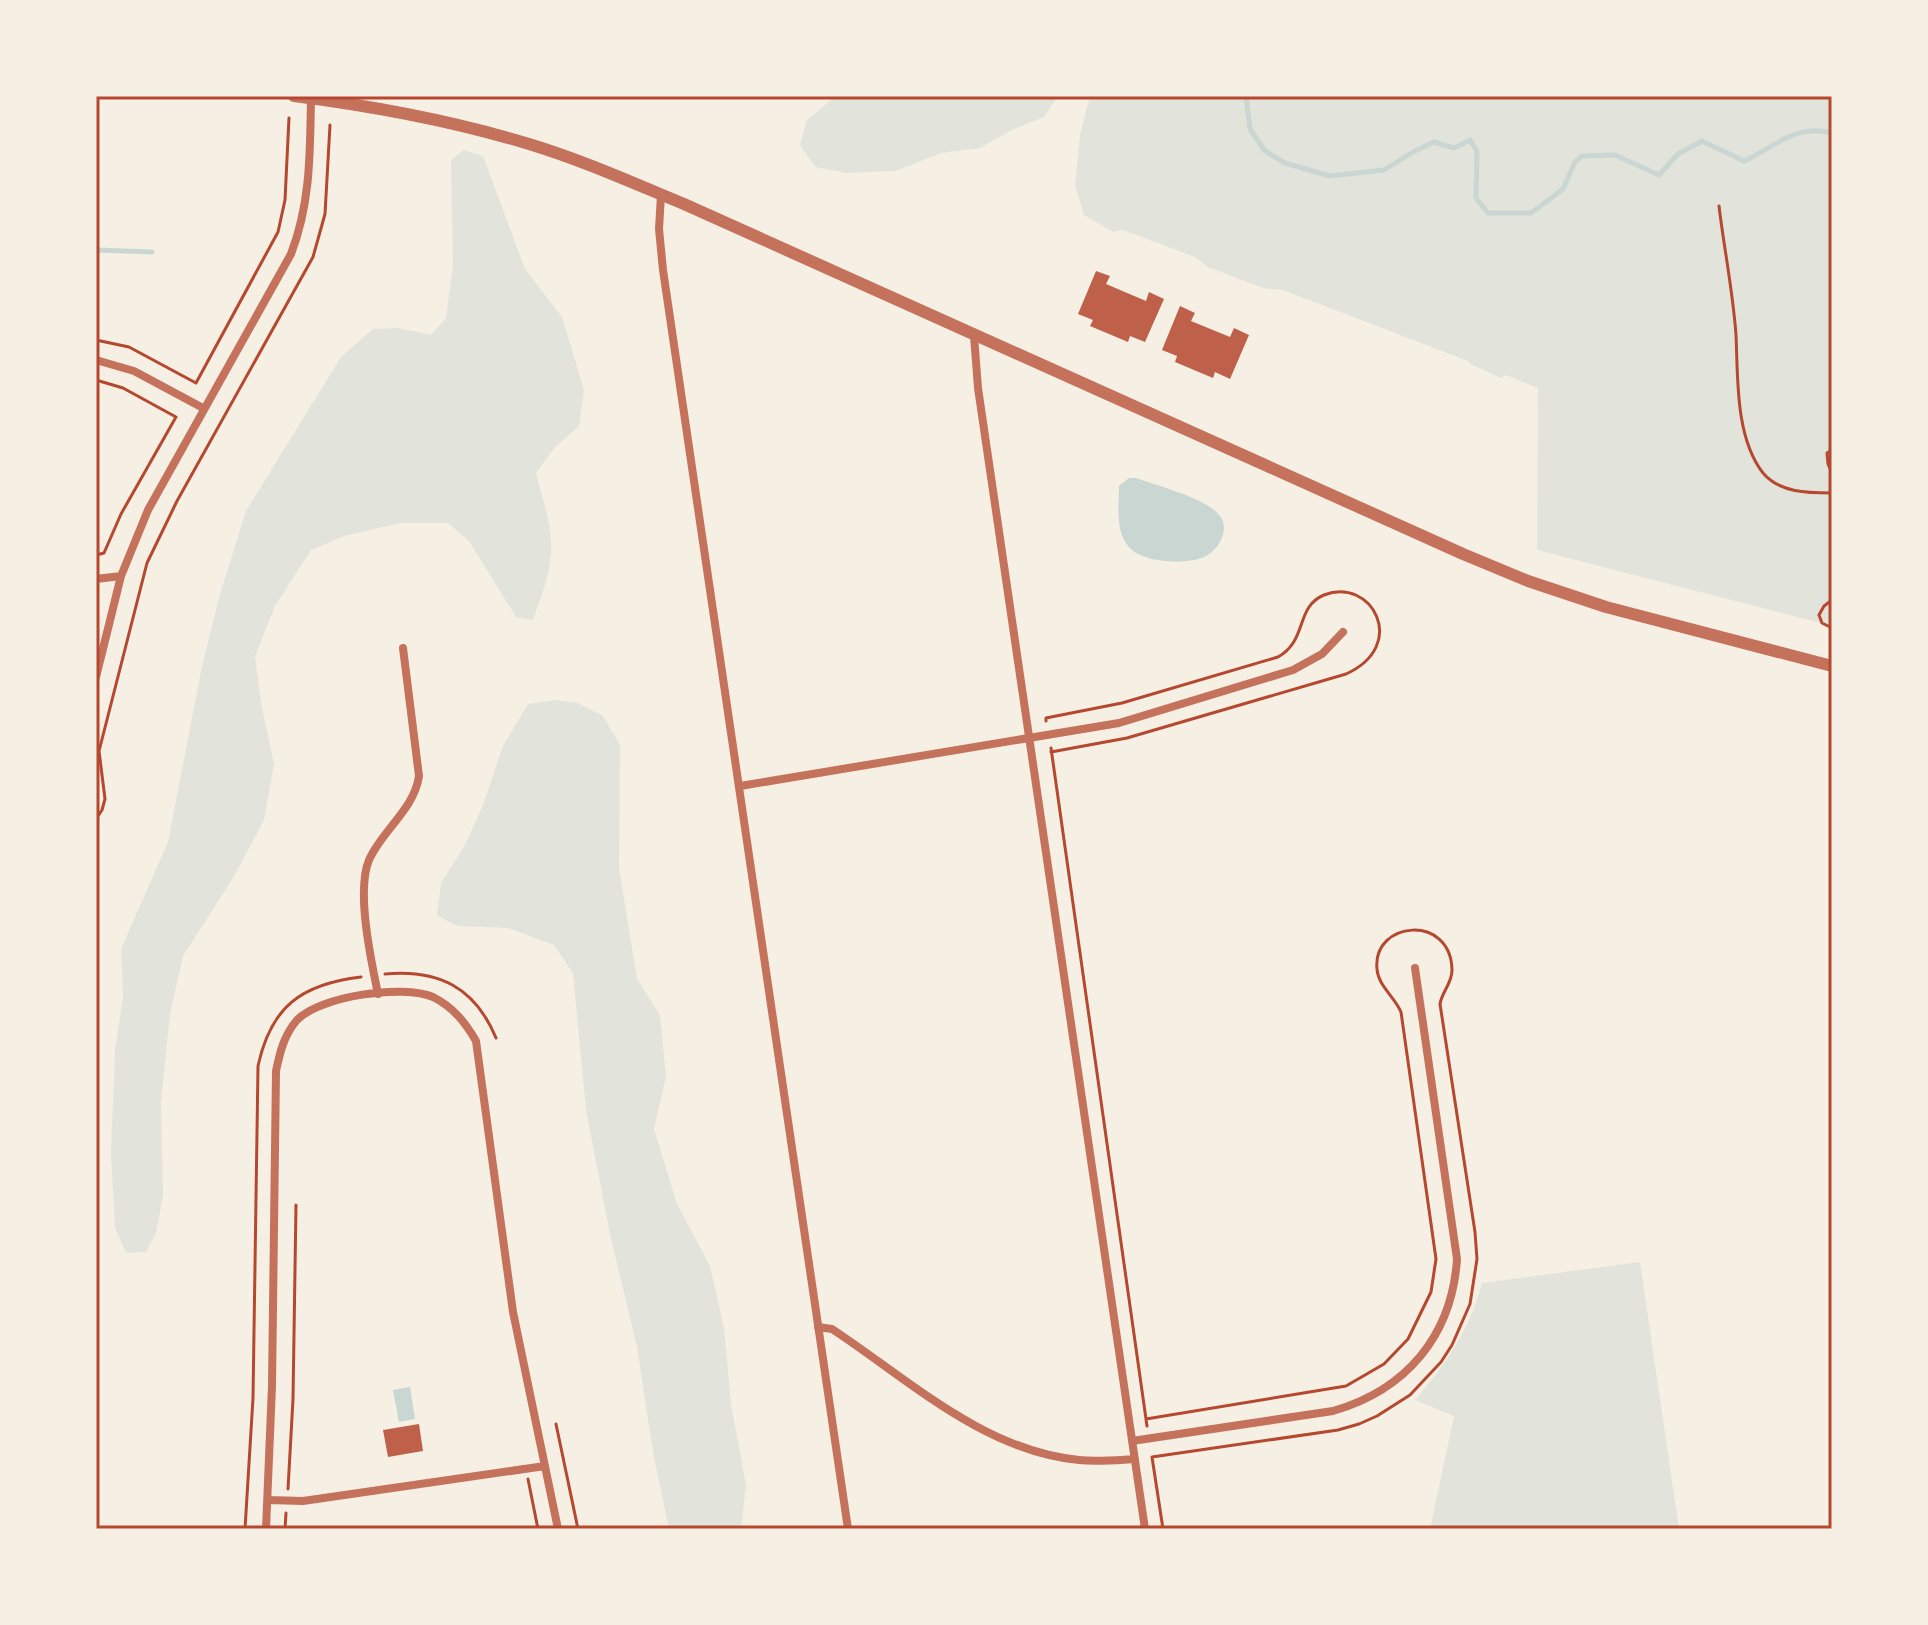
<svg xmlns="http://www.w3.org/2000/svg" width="1928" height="1625" font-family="'PT Sans Narrow',sans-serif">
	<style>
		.green { fill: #e2e4dc }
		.water { fill: #c9d6d2 }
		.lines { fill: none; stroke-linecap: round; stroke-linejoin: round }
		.stream { stroke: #c9d6d2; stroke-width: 5 }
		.building { fill: #bf614a }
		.path { stroke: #b5482f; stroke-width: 3 }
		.minor { stroke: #c5725c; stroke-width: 8 }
		.tertiary { stroke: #c5725c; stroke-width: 12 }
		.neatline { fill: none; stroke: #b5482f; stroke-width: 3 }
	</style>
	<rect width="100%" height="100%" fill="#f6efe4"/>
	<path class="green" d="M836,96H1058L1044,117L1014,129L980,148L941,153L896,171L846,173L815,167L800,145L807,120Z
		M1090,96H1832V626L1537,550L1538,388L1506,375L1501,378L1472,365L1468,361L1283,290L1263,288L1208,267L1195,257L1123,230L1113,232L1084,215L1075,185L1080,135Z
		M463,150L483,156L525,269L562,317L584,390L579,426L555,447L536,473C542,498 553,527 551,553C550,576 540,599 533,620L516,617L469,541L448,523H400L344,536L311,550L275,606L255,656L261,703L274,764L264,820L233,878L183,956L170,1014L161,1103L163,1196L156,1233L146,1252L126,1253L115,1228L111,1153L115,1050L123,997L121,949L168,842L202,666L220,594L246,511L341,357L373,329L398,328L431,335L446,318L453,266L451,160Z
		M555,700L578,703L603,716L620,745L619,867L637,979L660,1015L666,1077L654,1129L677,1204L710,1266L724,1328L731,1404L746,1485L741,1529H669L653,1452L637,1347L610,1234L586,1110L573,973L554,945L508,928L457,926L437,915L441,883L464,847L483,805L503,746L528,704Z
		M1640,1262L1679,1529H1430L1454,1416L1415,1400C1446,1364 1470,1329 1482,1283Z"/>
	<path class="water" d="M1129,478H1136C1157,486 1207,498 1220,516C1230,529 1219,551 1204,557C1186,565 1141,563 1128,546C1115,529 1119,506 1119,486Z
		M410,1387L415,1419L399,1422L393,1390Z"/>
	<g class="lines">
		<path class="stream" d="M1246,96L1250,129L1265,151L1285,163L1330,176L1384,170L1413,152L1434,142L1454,148L1470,140L1477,151L1476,198L1488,213H1531L1563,189L1575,162L1582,156L1615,155L1659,175L1678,154L1702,141L1744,161C1775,147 1796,123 1832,133
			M96,250L152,252"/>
	</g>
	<path class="building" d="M1096,271L1110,276L1106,284L1146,301L1149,292L1164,299L1145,342L1130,336L1128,342L1090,326L1093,320L1078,314Z
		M1180,306L1195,313L1191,321L1230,337L1234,328L1249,335L1230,379L1215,372L1213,378L1175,362L1177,356L1162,350Z
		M419,1424L423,1451L388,1457L383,1430Z"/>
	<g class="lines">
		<path class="path" d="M1719,206C1724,248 1733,292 1736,335C1738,377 1735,437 1763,473C1780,493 1808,493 1832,493
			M96,340L129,347L196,383L278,232L285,200L289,118
			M96,380L123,388L176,417L121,514L104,553L96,555
			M1832,450L1827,453L1828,464L1832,473
			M1832,600L1824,606L1819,615L1822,623L1832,628
			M1046,721V718L1122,703L1278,657C1308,640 1295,607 1324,595C1371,576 1410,645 1346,674L1127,738L1051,752
			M1051,748L1147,1426
			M96,819L102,810L105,799L99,751L147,563L177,501L313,257L325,214L330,125
			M385,974C438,969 475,987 496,1038
			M1146,1419L1346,1386L1384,1364L1408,1339L1431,1292L1436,1259L1401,1012C1395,997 1378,986 1377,969C1372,921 1451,913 1452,970C1452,984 1442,991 1440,1004L1475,1232L1477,1259L1470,1304L1452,1345L1441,1362L1410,1395L1377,1416L1359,1424L1338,1430L1152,1457L1163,1529
			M556,1424L578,1529
			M528,1479L538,1529
			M288,1489L293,1399L296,1205
			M245,1529L253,1398L258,1066C271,1006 302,984 361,977
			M285,1529L286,1513"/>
		<path class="minor" d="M661,195L659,229L663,270L848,1529
			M974,336L978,388L1145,1529
			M96,360L134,371L203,408
			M96,579L121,576
			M96,677L121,576L148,510L291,254C311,202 310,151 311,96
			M740,786L1119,723L1293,670L1322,654L1343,632
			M378,994C371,960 356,891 369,860C382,830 414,810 419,776L403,648
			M818,1327L832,1329C908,1379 984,1451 1079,1460C1098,1462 1117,1460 1135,1459
			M1132,1441L1333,1411C1406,1390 1452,1336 1457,1259L1415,968
			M268,1500L303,1501L545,1466
			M266,1529L272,1386L276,1071C280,1052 284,1035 297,1020C320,996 403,984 433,997C453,1007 465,1022 476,1041L513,1312L558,1529"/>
		<path class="tertiary" d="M294,96C373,106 453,121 529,144C582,160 633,183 684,204L1463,554L1528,581L1606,607L1832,666"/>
	</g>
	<rect width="1928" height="1625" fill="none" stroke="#f6efe4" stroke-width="196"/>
	<rect x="98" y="98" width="1732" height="1429" class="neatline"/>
</svg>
